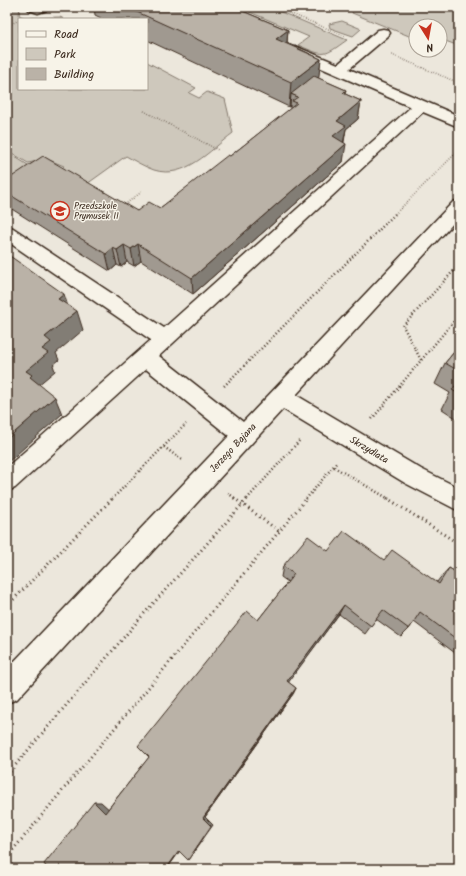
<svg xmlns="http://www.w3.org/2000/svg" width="466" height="876" font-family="Kalam,sans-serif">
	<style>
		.green { fill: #cec8bc; stroke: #84796d }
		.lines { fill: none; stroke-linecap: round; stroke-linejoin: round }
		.minor-casing { stroke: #3b2a1e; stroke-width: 3 }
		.path-far2 { stroke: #3b2a1e; stroke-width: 1.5; stroke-dasharray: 0.5 2; stroke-linecap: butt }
		.path-far1 { stroke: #3b2a1e; stroke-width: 2.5; stroke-dasharray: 1 2.5; stroke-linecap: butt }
		.path { stroke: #3b2a1e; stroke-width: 3; stroke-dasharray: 1 3.5; stroke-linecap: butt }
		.minor { fill: #f7f3e8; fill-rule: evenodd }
		.wall { fill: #a09990; stroke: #3b2a1e }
		.shaded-wall { fill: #827d75; stroke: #3b2a1e }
		.building { fill: #bab2a7; stroke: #3b2a1e }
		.labels { text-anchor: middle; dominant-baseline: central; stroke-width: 3; stroke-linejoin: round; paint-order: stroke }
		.far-poi-label { font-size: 9px; fill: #3b2a1e; stroke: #f7f3e8; text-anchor: start }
		.street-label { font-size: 10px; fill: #3b2a1e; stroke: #f7f3e8 }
	</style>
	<rect width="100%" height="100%" fill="#ece7dc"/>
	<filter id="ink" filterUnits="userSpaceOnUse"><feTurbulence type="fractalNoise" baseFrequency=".025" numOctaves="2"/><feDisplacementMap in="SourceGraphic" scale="8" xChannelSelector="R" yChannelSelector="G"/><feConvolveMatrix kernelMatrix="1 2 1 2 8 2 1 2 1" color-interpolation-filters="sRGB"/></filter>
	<g filter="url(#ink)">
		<path class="green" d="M7,7H20L19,15L25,18L60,17L64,19H19V89H147V62L196,88L189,93L199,98L207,92L225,99L233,133C210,150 185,180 154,170C145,167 135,161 126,156L80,189L56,174L64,166L47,159L28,163L7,150Z
			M238,7H269L347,40C323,57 326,57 298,45L309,37Z
			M354,7H459V46L440,39V26H416V37L414,38L352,13Z
			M342,21L359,28L361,29L353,36L330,28L329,24Z
			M7,152L28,165L37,161L7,200Z"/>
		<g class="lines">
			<defs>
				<path id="minor" d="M27,7H49L47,10L38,13L29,10Z
					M383,29L388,30L390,33L388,36L349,69L459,116V127L423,112L159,356L243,422L453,202L459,200V217L296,395L421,469L459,488V511L405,483L283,409L17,699L7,703V669L229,436L146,369L15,488L7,491V467L151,340L7,241V226L13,228L164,328L411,107L287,53L285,50L287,47H297L338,64L378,30Z"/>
			</defs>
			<use href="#minor" class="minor-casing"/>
			<path class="path-far2" d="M275,7L345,36
				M388,7L392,8L388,11
				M7,26L17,21
				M392,55L459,83
				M144,111L218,150
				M123,206L143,191
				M395,214L459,150"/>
			<path class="path-far1" d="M421,360L403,326L459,265
				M224,386L396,213
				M372,419L459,315
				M164,447L182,460
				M334,467L389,499
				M228,493L236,499
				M112,499L186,424
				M247,499L300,440
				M306,499L337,462"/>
			<path class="path" d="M234,498L280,532
				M387,498L459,544
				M7,606L113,498
				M7,775L142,616L248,498
				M7,857L307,498"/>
			<use href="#minor" class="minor"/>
		</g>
		<path class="wall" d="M94,7H233L288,30L287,43L321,59L318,78L346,90L345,94L361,101L358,119L346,129L344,142L343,162L193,294L141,261L134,266L127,262L121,267L117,265L110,271L7,206V180L137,211L160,208L230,156L290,109V106L289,107L147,40V19H103L95,15Z
			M459,346V420L442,409L450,393L435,384L445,363Z
			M328,551L384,560L437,582L440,578L449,568L459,574V656L414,622L409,629L401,637L376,619L365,634L339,614L288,682L296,688L293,694L205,817L213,825L179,851L167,869L101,802L108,809L258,620L288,582L281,577L283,566Z"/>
		<path class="shaded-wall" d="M288,30L286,54L276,39Z
			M321,59L318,83L298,97L291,94L290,106L289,107L291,82Z
			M361,101L358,119L346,129L343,144L333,136L337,121Z
			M346,144L343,162L193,294L192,278Z
			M138,244L141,261L134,266L131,249Z
			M124,245L127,262L121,267L117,250Z
			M113,248L117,265L110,271L106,254Z
			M64,294L70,313L58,299Z
			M77,311L83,330L56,353L59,360L53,365L55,371L37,386L40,393L26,371L42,349L45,337Z
			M55,397L62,414L7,463V439Z
			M344,605L339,614L285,687L287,681Z
			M296,688L293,694L205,817L213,825L188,860L203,818Z
			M94,802H101L112,812L105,813Z
			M182,848L167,869H166L179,851Z"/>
		<path class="building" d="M126,7H233L288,30L276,39L321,59L291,82Z
			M314,76L346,90L343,93L361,101L337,121L346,126L333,136L346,144L192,278L138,244L131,249L124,245L117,250L113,248L106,254L7,193V180L43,156L137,211L149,202L160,208L228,155L230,156L297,103L292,101L298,97L291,94Z
			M7,254L64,294L58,299L77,311L45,337L51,342L42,349L48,353L26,371L32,375L30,377L55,397L7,439Z
			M459,346V371L445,363Z
			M459,381V394L452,390Z
			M344,531L384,560L392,550L439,584L449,568L459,574V641L420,612L409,629L383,610L371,626L344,605L287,681L296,688L203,818L211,826L188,860L179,851L166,869H48L44,864L94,802L105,813L149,757L138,746L247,611L258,620L294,574L283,566L308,536L328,551Z"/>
	</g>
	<defs>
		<symbol id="school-ring" viewBox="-11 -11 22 22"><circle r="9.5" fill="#f7f3e8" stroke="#c8321e" stroke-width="1.5"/><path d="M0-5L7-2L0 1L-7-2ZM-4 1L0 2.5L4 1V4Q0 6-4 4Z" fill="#c8321e"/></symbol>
	</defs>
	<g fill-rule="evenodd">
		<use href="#school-ring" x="49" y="200" width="22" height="22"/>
	</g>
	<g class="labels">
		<g class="far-poi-label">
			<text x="74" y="206">Przedszkole<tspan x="74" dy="10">Prymusek II</tspan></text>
		</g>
		<g class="street-label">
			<text transform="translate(233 448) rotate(-47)">Jerzego Bajana</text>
			<text transform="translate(369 450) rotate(31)">Skrzydlata</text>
		</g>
	</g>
	<rect width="466" height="876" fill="none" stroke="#f7f3e8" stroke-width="24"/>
	<rect x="12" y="12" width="442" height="852" fill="none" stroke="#3b2a1e" stroke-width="1.5" filter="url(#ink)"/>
	<rect x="18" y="18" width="130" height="72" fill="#f7f3e8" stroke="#aca397"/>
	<rect x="26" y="31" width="20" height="6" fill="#f7f3e8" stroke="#aca397"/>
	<text x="54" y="38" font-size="12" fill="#3b2a1e">Road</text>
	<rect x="26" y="48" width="20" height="12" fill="#cec8bc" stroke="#aca397"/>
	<text x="54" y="58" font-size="12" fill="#3b2a1e">Park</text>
	<rect x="26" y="68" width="20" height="12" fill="#bab2a7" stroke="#aca397"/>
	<text x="54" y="78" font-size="12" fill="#3b2a1e">Building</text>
	<g transform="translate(428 38) rotate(169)"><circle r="19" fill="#f7f3e8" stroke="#aca397"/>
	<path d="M0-3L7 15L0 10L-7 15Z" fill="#c8321e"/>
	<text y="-6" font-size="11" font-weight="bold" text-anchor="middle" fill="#3b2a1e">N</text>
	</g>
</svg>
